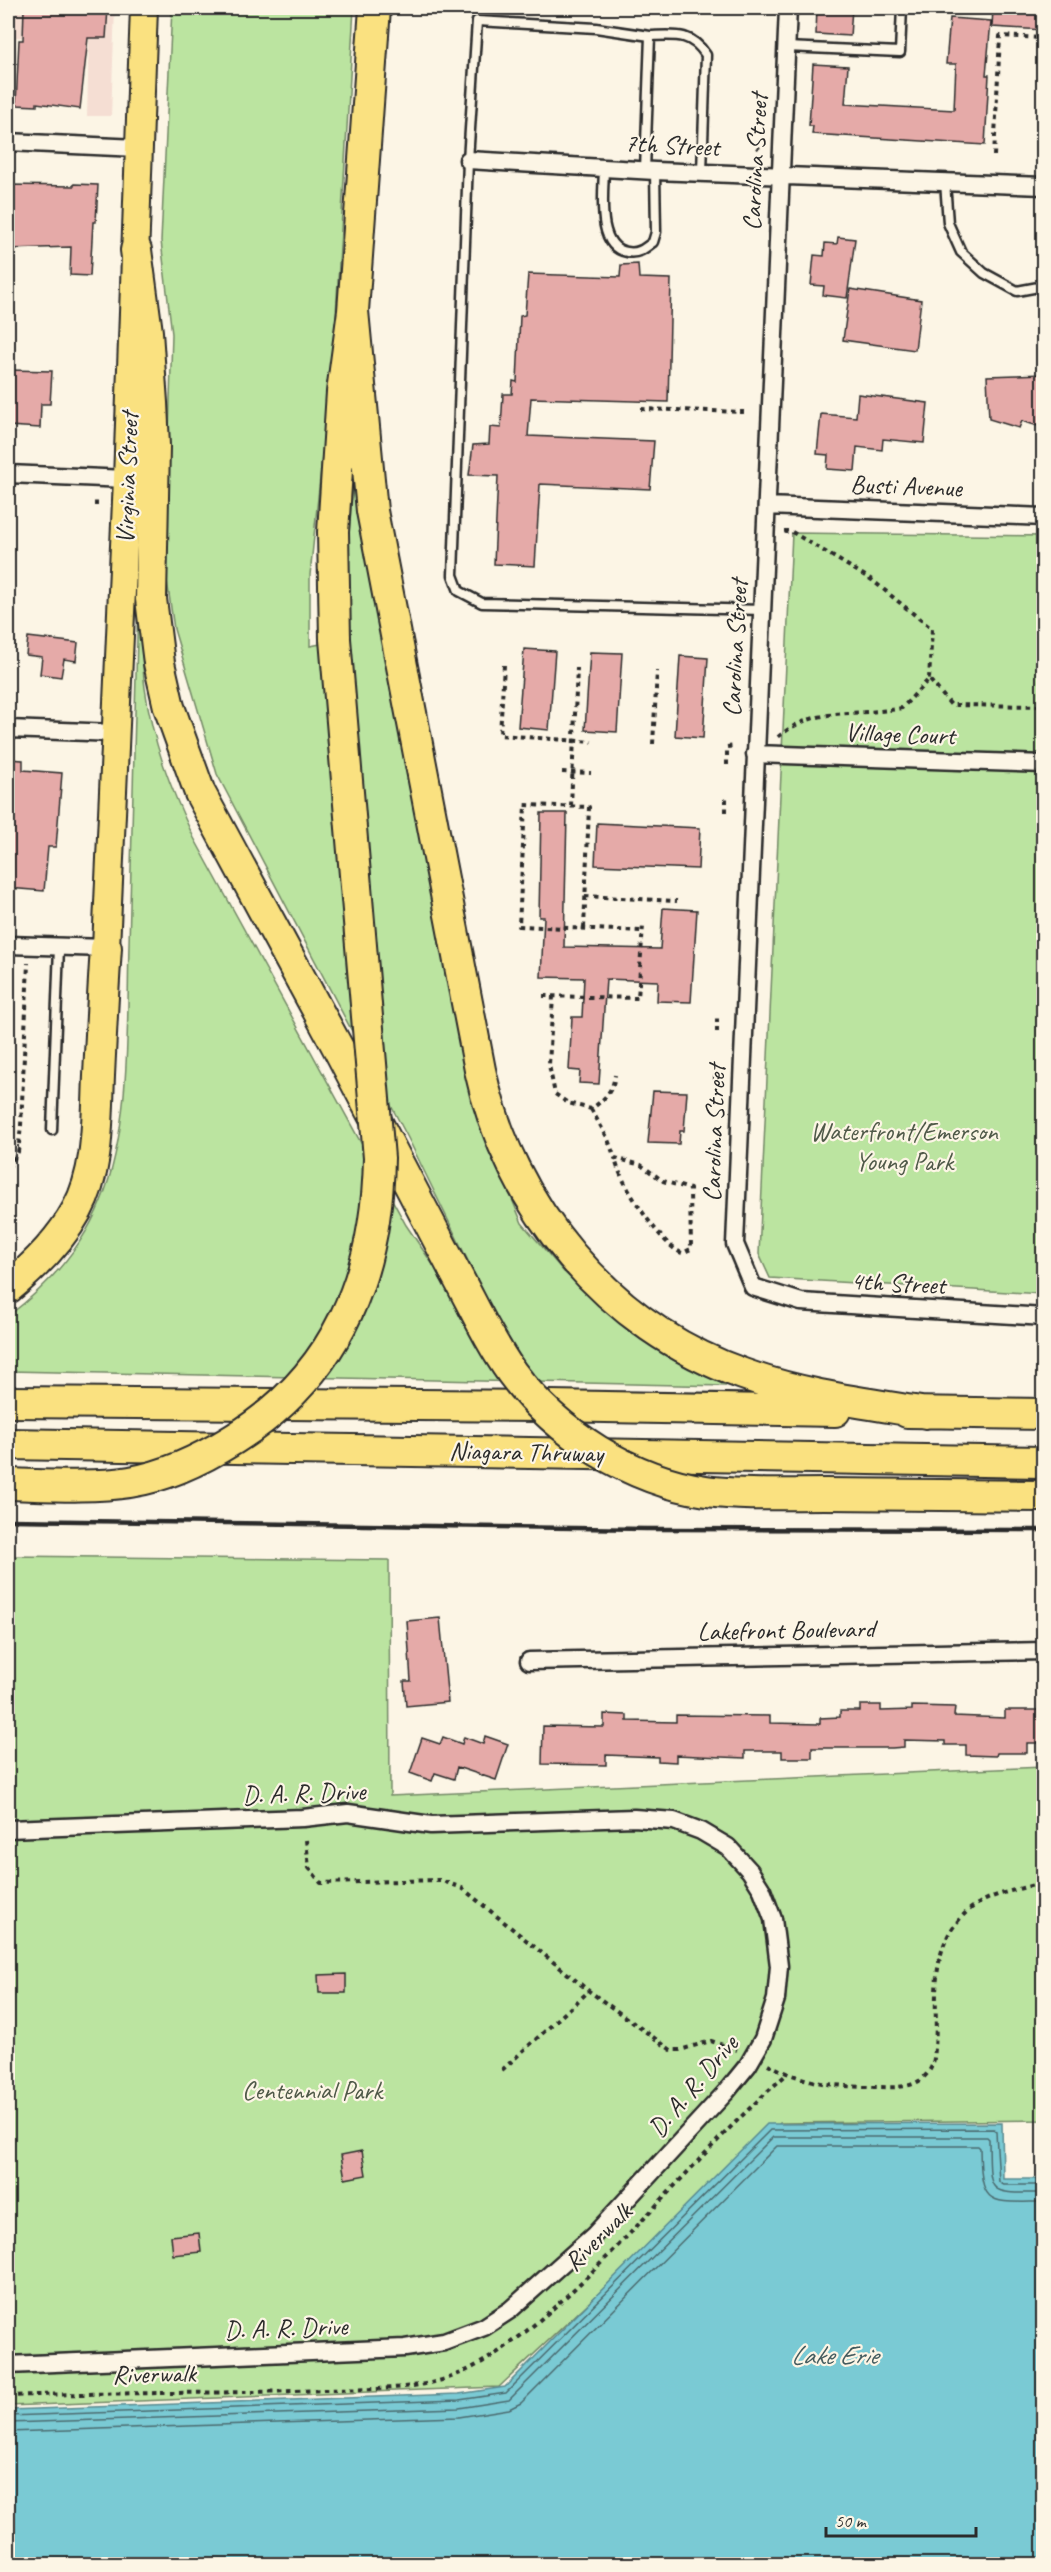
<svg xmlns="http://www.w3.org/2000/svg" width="1051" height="2572" font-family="Caveat,sans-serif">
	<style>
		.built { fill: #f5ded3 }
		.green { fill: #bbe4a0; stroke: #738866; stroke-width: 1.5 }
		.water { fill: #7acad4; stroke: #5a8a90; stroke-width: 1.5 }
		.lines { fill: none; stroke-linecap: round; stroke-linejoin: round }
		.shore { stroke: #4b6b6f; stroke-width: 1.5 }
		.building { fill: #e5aaa8; stroke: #2b2b2b; stroke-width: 1.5 }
		.lane-casing { stroke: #2b2b2b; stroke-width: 13 }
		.street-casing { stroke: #2b2b2b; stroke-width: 21 }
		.primary-casing { stroke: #2b2b2b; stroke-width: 30 }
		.highway-casing { stroke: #2b2b2b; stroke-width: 34 }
		.path { stroke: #2b2b2b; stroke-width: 4; stroke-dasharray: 4.5 4.5; stroke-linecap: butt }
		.lane { stroke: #fcf5e5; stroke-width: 8 }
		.street { stroke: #fcf5e5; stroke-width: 16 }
		.primary { stroke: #fae180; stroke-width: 26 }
		.highway { stroke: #fae180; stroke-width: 30 }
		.rail { stroke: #2b2b2b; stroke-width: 4.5 }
		.highway-bridge-casing { stroke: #2b2b2b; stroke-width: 34; stroke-linecap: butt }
		.highway-bridge { stroke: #fae180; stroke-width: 30 }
		.labels { text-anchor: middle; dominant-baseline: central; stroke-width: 4.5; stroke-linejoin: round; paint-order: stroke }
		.street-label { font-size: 26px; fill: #2b2b2b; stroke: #fcf5e5 }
		.park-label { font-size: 26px; fill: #4f5948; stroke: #fcf5e5 }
		.water-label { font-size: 27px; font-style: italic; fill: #435b5e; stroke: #fcf5e5 }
	</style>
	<rect width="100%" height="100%" fill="#fcf5e5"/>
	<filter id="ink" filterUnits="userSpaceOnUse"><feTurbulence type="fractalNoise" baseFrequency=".0167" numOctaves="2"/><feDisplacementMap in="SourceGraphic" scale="12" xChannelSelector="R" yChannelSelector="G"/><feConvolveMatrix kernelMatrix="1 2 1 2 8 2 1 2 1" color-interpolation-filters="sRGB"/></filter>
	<g filter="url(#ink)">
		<path class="built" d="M8,8H115L111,116H87L89,39L8,37V57Z"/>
		<path class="green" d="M172,8H354L335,332L310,575V646L347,639L349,534L354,471L484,1132L522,1223L564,1272L632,1334L726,1386L8,1371V1316C48,1286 82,1248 101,1201C131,1130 127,1022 129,945C132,830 135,715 138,600L141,599C142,629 141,659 145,688C152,741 171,790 194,838L406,1225L444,1281L472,1269L408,1138L217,774L174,629L165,566L172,334L161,241Z
			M792,533L1043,536V1294L770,1278L759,1254Z
			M8,1556L389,1560L390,1796L1043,1767V2120L780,2123L499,2387L8,2406Z"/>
		<path class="water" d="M1002,2123L1003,2179H1043V2564H8V2410L459,2394L505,2387L767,2124Z"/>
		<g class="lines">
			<path class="shore" d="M8,2416L459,2400L506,2393L770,2130L994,2129L996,2132L999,2182L1004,2185H1044
				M8,2423L459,2408L509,2400L773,2137H987L989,2139C990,2196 986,2193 1044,2193
				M8,2432L459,2417L509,2409L521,2403L777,2146H978L980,2148C981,2208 989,2202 1044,2202"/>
		</g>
		<path class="building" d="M24,8H108L106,38H88L80,109L37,103V106L16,105L19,40H23Z
			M817,8H852L850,36L816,34Z
			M993,8H1044V30L992,27Z
			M950,18L991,21L986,75H989L985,145L812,134L813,126H809L813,64L848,66L845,104L954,110L956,64H946Z
			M74,184L98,185L96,222H93L90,276L70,275L71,247L8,249V185L74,186Z
			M838,237L855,239L847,298L823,295L824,286L811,285L814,255L824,256L825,243L837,244Z
			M638,264L639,278L671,279L668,402L531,398L528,436L654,441L650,489L540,484L535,566L494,564L498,476L469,475L473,445L489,444L490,427L501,428L503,394H512L513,381L517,382L520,316L525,315L528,274L620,277L621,265Z
			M850,289L921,300L915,350L843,340Z
			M8,370L52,371L50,404H41L40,428L8,426Z
			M1044,374V428L1022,421L1019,428L989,419L987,376Z
			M858,394L928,403L924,443L883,439L882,450L857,447L855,471L827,469L828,455L817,454L821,414L856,417Z
			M28,637L78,643L76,661L64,659L61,677L40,674L42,657L26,655Z
			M524,649L555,651L549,730L518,727Z
			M590,652L622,653L617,732L585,730Z
			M680,656L708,658L703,738L675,736Z
			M8,759L23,760V770L62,773L56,847H48L44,891L8,888Z
			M541,813H567L564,947L660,949L663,908L697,910L691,1002L657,1001L658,981L606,979L599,1084L579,1083L580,1071L569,1070L572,1017H582L584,978L541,977L544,917H539Z
			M597,823L700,828L698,869L595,865Z
			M653,1091L687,1092L684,1131H680L679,1144L648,1143Z
			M440,1618L448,1702L406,1706L404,1681H411L407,1621Z
			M860,1705H881V1711L912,1710V1706L955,1707L954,1716L1005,1718V1710H1044V1743H1027V1753H997L996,1756L966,1755V1745H945V1741L904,1740V1747L892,1748H812V1758H782V1751H745V1758L676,1755V1762L658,1761V1757L606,1755V1765L542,1764L543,1726L604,1727V1714L627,1715V1721L676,1722V1715L770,1716V1723L820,1724V1718L840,1717V1711H860Z
			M485,1736L508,1744L496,1780L457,1767L454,1779L435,1773L432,1781L410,1773L422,1738L440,1744L443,1737L462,1744L464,1737L483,1744Z
			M346,1974V1993H319L318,1975Z
			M362,2151L366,2175L345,2179L341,2155Z
			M199,2233L201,2252L173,2255L171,2236Z"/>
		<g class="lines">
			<defs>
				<path id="lane" d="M650,36L596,28L477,21L468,160L453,575L459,591L482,603L763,610
					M786,47L900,52L902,8
					M604,167C604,191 595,247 627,252C638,254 644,249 653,242L656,232L655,171
					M645,170L650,36C675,35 691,32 706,55L702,172
					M945,182L948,223L961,252L984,273L1017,291L1044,286
					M52,1130L59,947"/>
				<path id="street" d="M788,8L735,1244L753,1287L801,1302L1044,1317
					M8,142L138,148
					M468,160L655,171L1044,186
					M8,474L127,479
					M767,506L1044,517
					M8,729L115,733
					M755,754L1044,764
					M8,945L106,948
					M529,1661L1044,1651
					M8,1829L303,1818L348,1813L431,1825L634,1818L674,1821L701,1831L728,1847L750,1871L762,1890L773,1919L779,1966L776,1999L763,2039L748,2065L726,2092L594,2235L510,2310L484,2327L444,2342L405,2348L8,2365"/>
				<path id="primary" d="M106,948L127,479L144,8"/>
				<path id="highway" d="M136,250L147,332L152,403L154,446L151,599L159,663L169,707L200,793L337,1046L454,1270
					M353,311L372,511L480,1070C509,1207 609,1327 743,1374C801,1395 865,1403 926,1413
					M335,639L333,532L342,392L353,311L375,8
					M8,1288C35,1266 60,1241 77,1210C99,1170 97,1120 99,1076C101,1033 103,991 106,948
					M8,1402L550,1406L835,1411
					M907,1412L1044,1414
					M8,1444L1044,1462
					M824,1494L1044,1496"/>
			</defs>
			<use href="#lane" class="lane-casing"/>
			<use href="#street" class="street-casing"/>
			<use href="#primary" class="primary-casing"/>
			<use href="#highway" class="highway-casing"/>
			<path class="path" d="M758,147L759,149
				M994,156L1000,36L1044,38
				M1037,158L1044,42
				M753,199L755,198
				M641,409L744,412
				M96,506V499
				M786,529V532H792L872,580L932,629L929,679
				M504,665L500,735L592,742
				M778,737C816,705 857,717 902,708L929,679L951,705L1044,706
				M653,744L657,671
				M727,765V747L735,746
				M562,772L591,773
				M571,806L577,668
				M726,812V795
				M585,896L677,901
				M584,928L589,807L525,805L519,926L642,931
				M543,996L638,998L643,925
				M553,996L549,1065L555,1094L568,1103L591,1109C604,1100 613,1091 615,1075
				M717,1032V1015
				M715,1080V1065
				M591,1109L607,1137L615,1158L641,1165L663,1181L690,1189L691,1249L682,1253C662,1247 618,1180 615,1158
				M8,1147H19
				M8,1168L18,1152L21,1126L28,963
				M306,1840L309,1868L321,1883L440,1880L462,1888L589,1991L671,2050H680L711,2041L737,2050
				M768,2064C803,2083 836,2087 874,2087C889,2087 906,2089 919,2081C927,2076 933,2067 934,2058C940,2014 926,1958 958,1921C980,1894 1012,1892 1044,1882
				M502,2070L589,1991
				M8,2396C113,2392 219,2394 325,2390C365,2389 418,2391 456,2375C497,2359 541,2320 573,2290C647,2221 710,2141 787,2074"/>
			<use href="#lane" class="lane"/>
			<use href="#street" class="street"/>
			<use href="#primary" class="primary"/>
			<use href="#highway" class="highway"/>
			<path class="rail" d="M8,1520L647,1529L1044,1530"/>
			<defs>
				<path id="highway-bridge" d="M454,1270C473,1305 489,1341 512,1373C557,1434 631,1480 706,1491C744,1496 785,1494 824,1494
					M8,1484C47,1485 91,1488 130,1482C168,1476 202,1459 234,1439C337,1375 377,1276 379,1158L335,639"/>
			</defs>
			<use href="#highway-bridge" class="highway-bridge-casing"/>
			<use href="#highway-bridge" class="highway-bridge"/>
		</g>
	</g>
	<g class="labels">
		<g class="street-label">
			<text transform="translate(672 145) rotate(3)">7th Street</text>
			<text transform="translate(755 162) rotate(-87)">Carolina Street</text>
			<text transform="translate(127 478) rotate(-88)">Virginia Street</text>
			<text transform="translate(906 486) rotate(2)">Busti Avenue</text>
			<text transform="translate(735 648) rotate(-87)">Carolina Street</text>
			<text transform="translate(900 734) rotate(2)">Village Court</text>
			<text transform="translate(714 1133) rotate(-88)">Carolina Street</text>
			<text transform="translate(898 1283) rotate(3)">4th Street</text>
			<text transform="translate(526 1452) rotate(1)">Niagara Thruway</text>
			<text transform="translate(786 1630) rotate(-1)">Lakefront Boulevard</text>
			<text transform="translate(304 1793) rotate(-2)">D. A. R. Drive</text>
			<text transform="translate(693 2086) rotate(-50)">D. A. R. Drive</text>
			<text transform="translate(598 2237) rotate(-45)">Riverwalk</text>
			<text transform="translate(286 2328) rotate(-2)">D. A. R. Drive</text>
			<text transform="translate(154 2374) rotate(-1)">Riverwalk</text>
		</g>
		<g class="park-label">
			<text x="904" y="1131">Waterfront/Emerson<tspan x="904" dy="30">Young Park</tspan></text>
			<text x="312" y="2090">Centennial Park</text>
		</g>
		<g class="water-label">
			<text x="834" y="2355">Lake Erie</text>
		</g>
	</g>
	<rect width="1051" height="2572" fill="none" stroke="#fcf5e5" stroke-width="30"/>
	<rect x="15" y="15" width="1021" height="2542" fill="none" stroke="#2b2b2b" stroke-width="2" filter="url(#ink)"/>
	<path d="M826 2527v9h150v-9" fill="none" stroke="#2b2b2b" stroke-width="3"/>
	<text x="835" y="2527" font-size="18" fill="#2b2b2b" stroke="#fcf5e5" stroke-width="4.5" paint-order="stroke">50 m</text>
</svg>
